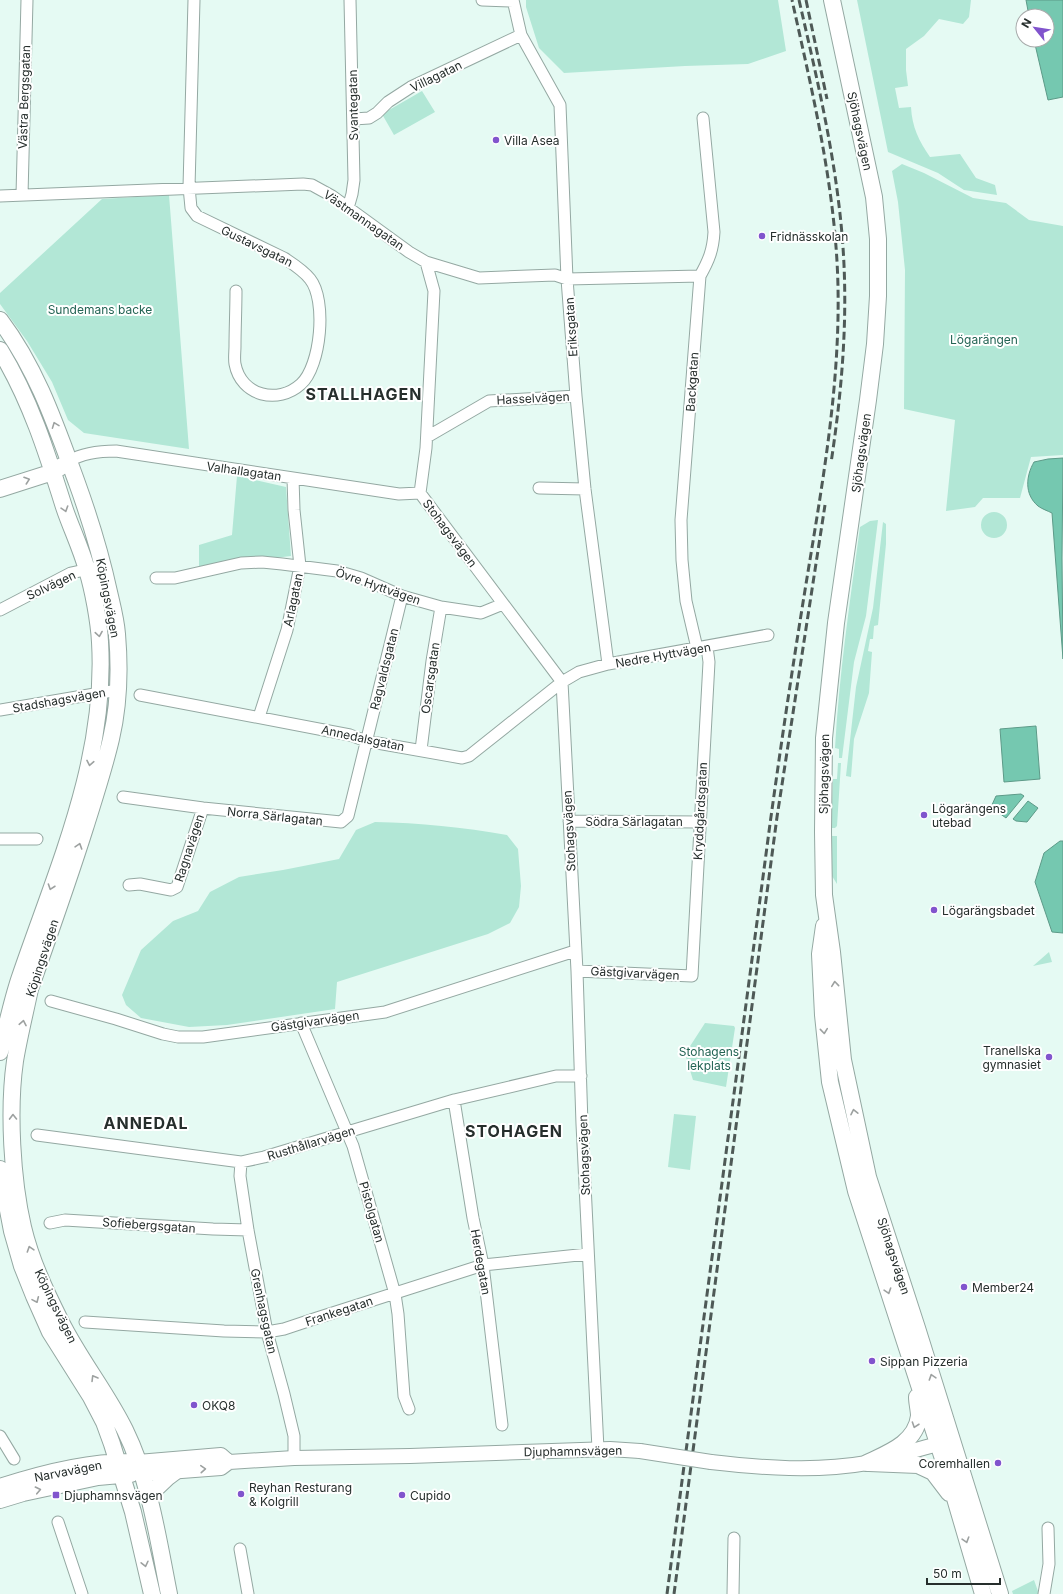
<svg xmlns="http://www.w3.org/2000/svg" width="1063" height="1594" font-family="Inter,sans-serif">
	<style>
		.green { fill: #b2e7d6 }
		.water { fill: #75c8b0; stroke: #5d9a88 }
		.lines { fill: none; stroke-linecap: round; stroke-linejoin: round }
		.minor-casing { stroke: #94a8a2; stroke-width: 13 }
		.tertiary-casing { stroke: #94a8a2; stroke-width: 16 }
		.secondary-casing { stroke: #94a8a2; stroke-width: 18 }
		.minor { stroke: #fff; stroke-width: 11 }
		.tertiary { stroke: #fff; stroke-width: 14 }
		.secondary { stroke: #fff; stroke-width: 16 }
		.rail { stroke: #4e5956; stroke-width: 3; stroke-dasharray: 8 4; stroke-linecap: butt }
		.tertiary-bridge-casing { stroke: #94a8a2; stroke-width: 16; stroke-linecap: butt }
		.tertiary-bridge { stroke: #fff; stroke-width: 14 }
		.oneway { stroke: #9da1a0 }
		.poi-dot { fill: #8154cd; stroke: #fff; stroke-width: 1.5 }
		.labels { text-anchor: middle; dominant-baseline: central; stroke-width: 4; stroke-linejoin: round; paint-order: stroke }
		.street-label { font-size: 12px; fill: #262e2c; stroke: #fff }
		.poi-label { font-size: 12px; fill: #262e2c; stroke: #fff; text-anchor: start }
		.park-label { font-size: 12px; fill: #236454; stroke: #fff }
		.district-label { font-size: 16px; font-weight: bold; letter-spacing: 1px; fill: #262e2c; stroke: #fff }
	</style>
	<rect width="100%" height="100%" fill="#e5faf3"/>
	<path class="green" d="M526,0H778L786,51L748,64L685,66L564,73L539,48L526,7Z
		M857,0H971L969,17L963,24L939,19L924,36L906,49V70L908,86L895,88L899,108L911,107C912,127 919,141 930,157L960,154L976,178L995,185L997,195L964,190L938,173L888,152Z
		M422,91L435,112L394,135L382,114Z
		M902,164L924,173L973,198L1006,203L1029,220L1063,226V455L1031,457L1020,498H983L975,507L946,511L955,420L904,409L905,270L898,202L892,171Z
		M169,195L189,449L84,433L68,420L52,382L27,341L0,304V293L102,199Z
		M237,476L286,487L291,556L199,567V545L232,535Z
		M981 525a13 13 0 1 1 26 0a13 13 0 1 1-26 0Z
		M878,520L866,616L854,662L842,758H839V749L835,748C839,674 850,601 860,527L870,521Z
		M883,522L886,524V544L878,625L874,626L873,639H870L868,651L872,652L869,693L854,739L851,777L846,776L856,687L873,608Z
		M838,763H841L837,826L835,828H831L833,779H837Z
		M375,822C420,823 463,827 507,835L518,849L521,886L519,907L510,923L488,934L337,982L335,1009L227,1025L189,1027L141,1018L126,1005L122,995L141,950L173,921L198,911L210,892L239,877L283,870L339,859L356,830Z
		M831,836H837V884L832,876Z
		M1049,952L1052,962L1033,966Z
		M705,1023L734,1026L735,1028L726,1087L693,1080L685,1054Z
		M674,1114L696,1116L690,1170L668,1167Z
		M1034,1580L1039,1594H1013L1012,1591Z"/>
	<path class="water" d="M1026,0H1063V97L1048,100L1034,40H1047V16H1029Z
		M1063,458L1062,558L1063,659L1052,513C1048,511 1042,509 1038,506C1024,494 1026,476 1034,462L1048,459Z
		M1036,726L1040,779L1004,782L1000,729Z
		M1021,794L1024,796L1006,818L991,807L996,796Z
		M1028,801L1038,808L1027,822L1016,821L1013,819Z
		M1060,841H1063V933L1052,932L1035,882L1044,853Z"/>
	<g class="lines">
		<defs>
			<path id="minor" d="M194,0L189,187L191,208L197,216L284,258C293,264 303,270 310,279C327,300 321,366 301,384C278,405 241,396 235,364C234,358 235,352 235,346C235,328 236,309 236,291
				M482,0L513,1
				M513,0L521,35L560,105L567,279L576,396L585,489L608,664
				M354,119L369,118L377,113L388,102L411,87L521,35
				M22,195L27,0
				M0,196L303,184L312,185L332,196L409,252L426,262L479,278L555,275L567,279L700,276
				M348,208L352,194L354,180L350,0
				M426,262L434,291L426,448L420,493L562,682L577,971L582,1124L598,1449
				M427,437L489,401L576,396
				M69,461C83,453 100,451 116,451L399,494L420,493
				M539,488L585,489
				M156,578H175L241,563L262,562L282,564L337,571L361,578L402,596L441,607L481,613L503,604
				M0,610L71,573L94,568
				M697,648L686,601L682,560L681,520L700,276C709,260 713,250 714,232L703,118
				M140,695L350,735L366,741L462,758L469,756L562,682L579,672L608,664L768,635
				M0,710L118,690
				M259,717L287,630L300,566L294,510L293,478
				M421,750L432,661L441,607
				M123,797L203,808L341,822L348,816L402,596
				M569,821L699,822
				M0,839H37
				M129,885L140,884L171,890L177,887L203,808
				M577,971L692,976L709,662L707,647
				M51,1001L116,1019L163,1034L178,1037H203L385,1012L575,951
				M301,1023L353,1146L395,1294L398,1314L404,1396L409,1409
				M454,1100L473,1218L483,1265L502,1425
				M37,1135L241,1162L264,1157L454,1100L556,1076H581
				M241,1162L240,1176L248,1230L267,1332L284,1394L294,1436V1458
				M50,1223L65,1220L213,1229L248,1230
				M85,1322L224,1331L267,1332L284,1329L317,1318L483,1265L588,1254
				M0,1436L14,1459
				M58,1522L82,1594
				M240,1549L248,1594
				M733,1594L734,1538
				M1044,1594L1049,1564L1048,1528"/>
			<path id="tertiary" d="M138,1462L221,1455L229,1462
				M711,1462C763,1468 816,1472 867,1463C891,1458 914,1450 938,1444
				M142,1474L221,1468L229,1462L294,1458L410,1456L610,1449L640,1451"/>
			<path id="secondary" d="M832,0L874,197L878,239V296L875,344L868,400L836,623L824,738L823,832L824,895L832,952L843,1060L868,1177L917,1328L1000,1594
				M0,320C37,369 56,426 77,483C90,519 101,555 109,592C112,605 116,620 117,634C120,669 119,705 111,739C104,769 94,799 85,828C68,882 49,935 30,989C25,1013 19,1037 15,1061C8,1110 12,1180 23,1227C31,1261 46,1292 61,1322C80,1360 107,1393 125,1430C150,1481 158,1539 169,1594
				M0,350C30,399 47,453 64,507C71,528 81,548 87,570C93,589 99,622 100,642C107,758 58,866 21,974C12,999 7,1026 0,1052
				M0,489L53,472L62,466
				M824,926L820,954L823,1015L830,1082L856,1191L947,1471L983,1594
				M0,1169L12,1231L22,1266L34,1296L50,1332L91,1397L104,1422L112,1444L133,1512L152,1594
				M867,1463C888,1453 916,1443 919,1416C919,1410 917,1403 917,1397
				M869,1463L918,1465L933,1472L949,1493
				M0,1487C40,1474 86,1462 128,1462
				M148,1496L168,1477L176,1471
				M0,1500L23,1493L98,1477L131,1474"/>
		</defs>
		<use href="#minor" class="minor-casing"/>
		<use href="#tertiary" class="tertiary-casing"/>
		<use href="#secondary" class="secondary-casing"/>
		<use href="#minor" class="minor"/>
		<use href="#tertiary" class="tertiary"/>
		<use href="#secondary" class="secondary"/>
		<path class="rail" d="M799,0C819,87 840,175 844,265C847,331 841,397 831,463
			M806,0L827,99
			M667,1594C701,1337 736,1081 770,824C781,744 793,664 806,584C822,486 840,387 838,287C836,190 813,95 792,0
			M674,1594L777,817L825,505"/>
		<defs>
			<path id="tertiary-bridge" d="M640,1451L711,1462"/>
		</defs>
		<use href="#tertiary-bridge" class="tertiary-bridge-casing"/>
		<use href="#tertiary-bridge" class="tertiary-bridge"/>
	</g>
	<defs><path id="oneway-chevron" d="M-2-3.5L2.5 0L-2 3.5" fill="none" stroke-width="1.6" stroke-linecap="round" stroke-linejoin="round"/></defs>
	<g class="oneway">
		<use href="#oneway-chevron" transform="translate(55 425) rotate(-111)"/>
		<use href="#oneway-chevron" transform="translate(27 480) rotate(-19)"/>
		<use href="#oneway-chevron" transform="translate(65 509) rotate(72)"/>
		<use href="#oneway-chevron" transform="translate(99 634) rotate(81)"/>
		<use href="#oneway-chevron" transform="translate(90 763) rotate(101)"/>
		<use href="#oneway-chevron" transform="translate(79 846) rotate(-72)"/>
		<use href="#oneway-chevron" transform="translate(51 887) rotate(109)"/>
		<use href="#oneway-chevron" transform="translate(835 984) rotate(-96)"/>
		<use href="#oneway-chevron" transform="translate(23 1023) rotate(-79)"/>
		<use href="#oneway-chevron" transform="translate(824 1031) rotate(84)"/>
		<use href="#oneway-chevron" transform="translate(854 1112) rotate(-102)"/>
		<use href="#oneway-chevron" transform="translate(13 1117) rotate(-91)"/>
		<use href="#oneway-chevron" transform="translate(30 1249) rotate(-108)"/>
		<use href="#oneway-chevron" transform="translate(888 1291) rotate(72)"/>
		<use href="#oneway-chevron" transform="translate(36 1300) rotate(66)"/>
		<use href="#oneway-chevron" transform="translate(932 1377) rotate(-108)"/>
		<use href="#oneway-chevron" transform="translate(94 1378) rotate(-121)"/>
		<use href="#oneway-chevron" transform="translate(915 1425) rotate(109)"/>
		<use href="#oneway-chevron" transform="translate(203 1469) rotate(-4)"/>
		<use href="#oneway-chevron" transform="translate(38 1490) rotate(-12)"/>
		<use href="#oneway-chevron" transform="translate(966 1540) rotate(73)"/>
		<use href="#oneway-chevron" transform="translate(145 1564) rotate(77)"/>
	</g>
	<g class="poi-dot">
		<circle cx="496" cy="140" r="4"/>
		<circle cx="762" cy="236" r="4"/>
		<circle cx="924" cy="815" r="4"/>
		<circle cx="934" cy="910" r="4"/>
		<circle cx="1049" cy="1057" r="4"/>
		<circle cx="964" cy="1287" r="4"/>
		<circle cx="872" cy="1361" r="4"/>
		<circle cx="194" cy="1405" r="4"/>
		<circle cx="998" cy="1463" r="4"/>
		<circle cx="241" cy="1494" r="4"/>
		<rect x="52" y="1491" width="8" height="8" rx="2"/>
		<circle cx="402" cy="1495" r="4"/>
	</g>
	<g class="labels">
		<g class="street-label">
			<text transform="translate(436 76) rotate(-26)">Villagatan</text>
			<text transform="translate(24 97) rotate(-88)">Västra Bergsgatan</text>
			<text transform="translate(353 105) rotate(-91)">Svantegatan</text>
			<text transform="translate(860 131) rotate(78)">Sjöhagsvägen</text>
			<text transform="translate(364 220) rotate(35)">Västmannagatan</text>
			<text transform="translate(257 246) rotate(26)">Gustavsgatan</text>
			<text transform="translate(571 327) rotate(-94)">Eriksgatan</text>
			<text transform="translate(692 382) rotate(-86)">Backgatan</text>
			<text transform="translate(533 398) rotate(-3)">Hasselvägen</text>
			<text transform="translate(861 453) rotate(-82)">Sjöhagsvägen</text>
			<text transform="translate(244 471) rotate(8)">Valhallagatan</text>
			<text transform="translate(450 533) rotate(53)">Stohagsvägen</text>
			<text transform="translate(51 585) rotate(-25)">Solvägen</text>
			<text transform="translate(378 586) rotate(19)">Övre Hyttvägen</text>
			<text transform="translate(108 598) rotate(79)">Köpingsvägen</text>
			<text transform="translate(293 600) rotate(-78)">Arlagatan</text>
			<text transform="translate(663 655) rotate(-10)">Nedre Hyttvägen</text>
			<text transform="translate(384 669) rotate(-76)">Ragvaldsgatan</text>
			<text transform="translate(430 678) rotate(-82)">Oscarsgatan</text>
			<text transform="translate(59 700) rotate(-10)">Stadshagsvägen</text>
			<text transform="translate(363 738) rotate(12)">Annedalsgatan</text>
			<text transform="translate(824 774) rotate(-89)">Sjöhagsvägen</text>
			<text transform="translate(700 811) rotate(-87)">Kryddgårdsgatan</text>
			<text transform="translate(275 816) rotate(6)">Norra Särlagatan</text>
			<text x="634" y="821">Södra Särlagatan</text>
			<text transform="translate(569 831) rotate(-93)">Stohagsvägen</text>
			<text transform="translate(189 848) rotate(-72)">Ragnavägen</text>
			<text transform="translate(42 958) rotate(-72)">Köpingsvägen</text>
			<text transform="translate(635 973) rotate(3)">Gästgivarvägen</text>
			<text transform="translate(315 1021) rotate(-8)">Gästgivarvägen</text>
			<text transform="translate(311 1143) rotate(-17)">Rusthållarvägen</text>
			<text transform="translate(584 1155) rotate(-92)">Stohagsvägen</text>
			<text transform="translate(372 1212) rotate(74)">Pistolgatan</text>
			<text transform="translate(149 1225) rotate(4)">Sofiebergsgatan</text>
			<text transform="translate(894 1256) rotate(72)">Sjöhagsvägen</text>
			<text transform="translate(481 1262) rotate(80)">Herdegatan</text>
			<text transform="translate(56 1306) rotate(64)">Köpingsvägen</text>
			<text transform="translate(264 1311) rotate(78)">Grenhagsgatan</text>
			<text transform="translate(339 1311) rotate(-18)">Frankegatan</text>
			<text transform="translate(573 1451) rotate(-1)">Djuphamnsvägen</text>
			<text transform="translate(68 1471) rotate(-11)">Narvavägen</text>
		</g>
		<g class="poi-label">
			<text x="504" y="140">Villa Asea</text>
			<text x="770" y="236">Fridnässkolan</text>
			<text x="932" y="808">Lögarängens<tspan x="932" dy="14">utebad</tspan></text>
			<text x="942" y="910">Lögarängsbadet</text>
			<text x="1041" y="1050" text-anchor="end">Tranellska<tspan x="1041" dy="14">gymnasiet</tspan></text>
			<text x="972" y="1287">Member24</text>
			<text x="880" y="1361">Sippan Pizzeria</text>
			<text x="202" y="1405">OKQ8</text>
			<text x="990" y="1463" text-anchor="end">Coremhallen</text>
			<text x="249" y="1487">Reyhan Resturang<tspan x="249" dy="14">&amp; Kolgrill</tspan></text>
			<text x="64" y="1495">Djuphamnsvägen</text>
			<text x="410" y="1495">Cupido</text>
		</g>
		<g class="park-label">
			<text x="100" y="309">Sundemans backe</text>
			<text x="984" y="339">Lögarängen</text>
			<text x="709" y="1051">Stohagens<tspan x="709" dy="14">lekplats</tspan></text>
		</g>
		<g class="district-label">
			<text x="364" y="394">STALLHAGEN</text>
			<text x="146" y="1123">ANNEDAL</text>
			<text x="514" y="1131">STOHAGEN</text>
		</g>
	</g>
	<g transform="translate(1035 28) rotate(300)"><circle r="19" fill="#ffffff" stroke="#a8abab"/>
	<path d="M0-3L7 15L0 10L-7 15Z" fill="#8154cd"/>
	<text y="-6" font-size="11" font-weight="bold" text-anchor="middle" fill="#262e2c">N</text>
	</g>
	<path d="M927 1578v6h73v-6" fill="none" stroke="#262e2c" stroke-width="2"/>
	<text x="933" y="1578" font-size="12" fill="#262e2c" stroke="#ffffff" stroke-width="3" paint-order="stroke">50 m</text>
</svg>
